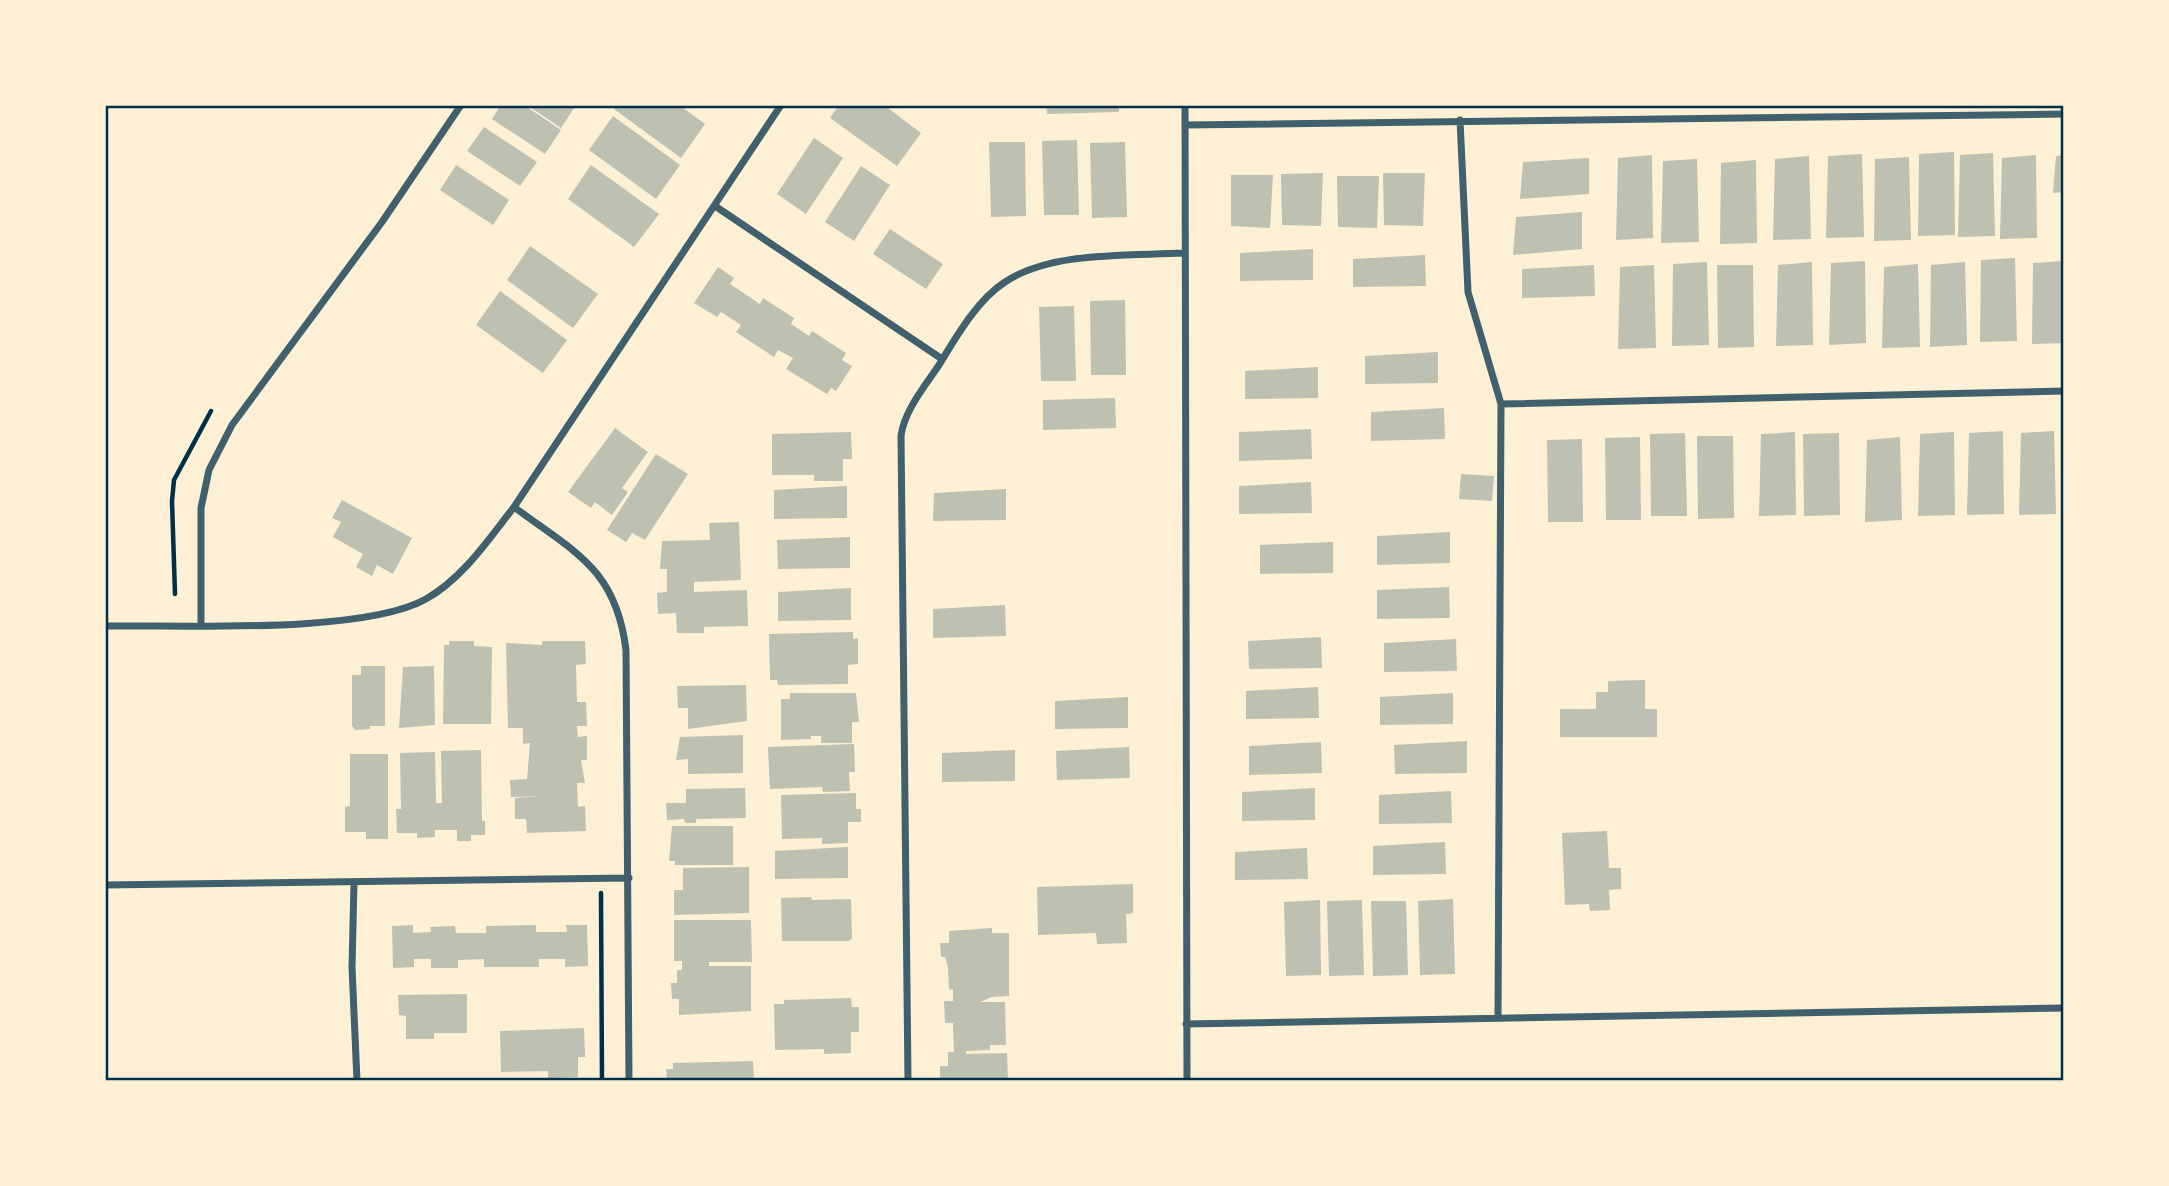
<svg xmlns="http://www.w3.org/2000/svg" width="2169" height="1186" font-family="'Fira Sans',sans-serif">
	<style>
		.building { fill: #bec0b2 }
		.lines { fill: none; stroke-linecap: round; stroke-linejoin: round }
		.path { stroke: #003049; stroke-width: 4.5 }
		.minor { stroke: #3f606c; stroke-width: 7 }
		.neatline { fill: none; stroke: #003049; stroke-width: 2.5 }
	</style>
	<rect width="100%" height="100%" fill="#fdf0d5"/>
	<path class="building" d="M501,105H524L561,130L545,154L492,119Z
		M527,105H576L561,128Z
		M617,105H679L705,124L681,158L614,109Z
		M839,105H884L921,133L897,166L830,118Z
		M1046,105H1119V112L1047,114Z
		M613,116L680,165L656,199L589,150Z
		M484,127L537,162L520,186L467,151Z
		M814,138L843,158L806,214L777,194Z
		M1077,140L1079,215H1044L1042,141Z
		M989,142H1025L1026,216L991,217Z
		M1125,142L1127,217L1092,218L1090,143Z
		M1954,152L1955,235L1918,236L1919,154Z
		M1993,153L1995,236L1958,237L1960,155Z
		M1862,154L1864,237L1826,238L1828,156Z
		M1652,155L1653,238L1616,240L1618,158Z
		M2036,155L2037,238L2000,239L2002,158Z
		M2064,155V192L2053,193L2056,156Z
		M1809,156L1811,239L1773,240L1775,159Z
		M1909,157L1911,240L1874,241L1875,159Z
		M1589,158V194L1520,199L1523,162Z
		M1697,159L1699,242L1661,243L1663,161Z
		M1756,160L1757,243L1720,244L1721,163Z
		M456,165L509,200L493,225L440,190Z
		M591,165L659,214L634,247L568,199Z
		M861,166L890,185L854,241L825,222Z
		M1323,173L1321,226L1282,225L1281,174Z
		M1383,173H1425L1423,226L1384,225Z
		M1231,175H1273L1270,228L1231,226Z
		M1337,176H1379L1377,228L1338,227Z
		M1582,212V249L1513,255L1516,217Z
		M890,229L943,264L926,289L873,254Z
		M530,246L598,294L573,328L507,280Z
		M1313,249V280L1240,281V253Z
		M1425,255L1426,286L1353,287V259Z
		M2015,258L2017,341L1980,342L1981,260Z
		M1865,261L1866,343L1829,345L1831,263Z
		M2064,261V343L2032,344L2033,263Z
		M1707,262L1709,345L1672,346L1673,264Z
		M1812,262L1813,345L1776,346L1778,265Z
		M1965,262L1967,345L1930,347L1931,265Z
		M1918,264L1920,347L1882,348L1884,267Z
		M1594,265L1595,296L1522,298V269Z
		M1654,265L1656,348L1618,349L1620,267Z
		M1717,265H1753L1754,347L1718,348Z
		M718,267L734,278L730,284L760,304L763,298L794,318L791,324L809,336L812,331L846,353L842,360L852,366L836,391L831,388L827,394L786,369L793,358L778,350L774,357L736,332L741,325L721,312L717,317L694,303Z
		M500,291L567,340L543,373L476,325Z
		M1125,300L1126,375H1091L1090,301Z
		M1074,306L1076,381H1041L1039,307Z
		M1438,352V383L1365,384V356Z
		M1318,367V398L1245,399V371Z
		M1115,398L1116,428L1043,430V400Z
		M1444,408L1445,439L1371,441V412Z
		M615,428L648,452L622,488L628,492L612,515L595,502L591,508L568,492Z
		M1311,429L1312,459L1239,461V432Z
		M2003,431L2004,514L1967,515L1969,433Z
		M2054,431L2056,514L2019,515L2021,433Z
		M851,432L852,459H843V481H814V475H772V434Z
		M1795,432L1796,515L1759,516L1761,434Z
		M1954,432L1955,515L1918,516L1920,434Z
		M1685,433L1687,516H1651L1650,434Z
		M1839,433L1840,515L1804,516L1803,434Z
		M1697,436H1733L1734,518L1698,519Z
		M1640,437L1641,520H1606L1605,438Z
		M1900,437L1902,520L1865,522L1867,440Z
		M1582,439L1583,522H1548L1547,440Z
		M656,454L688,474L645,540L632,533L626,542L607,530Z
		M1461,474L1494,476L1492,501L1459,499Z
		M1311,482L1312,513L1239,514V486Z
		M847,486V518L774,519V490Z
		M1006,489V520L933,521L934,493Z
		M342,500L412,538L393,574L377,565L372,576L356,567L363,554L333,537L341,522L332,518Z
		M739,522L741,580L694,582V592L747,590L748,626L704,627V633H677L676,613L658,614L657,593L667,592V569H660L662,541L710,540L709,523Z
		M1450,532V563L1377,565V536Z
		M850,537V568L778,569L777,540Z
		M1333,542V573L1260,574V545Z
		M1449,587L1450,618L1377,619V590Z
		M851,588V620L778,621V592Z
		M1005,605L1006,636L933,638V609Z
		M853,632V639L858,638V664L848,665V684L778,685L777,680H770L769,634Z
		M1321,637L1322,668L1249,669L1248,641Z
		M1456,639L1457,671L1384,672V643Z
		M449,641H474V646L492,647L491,724H443L444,645H449Z
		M542,641H585L586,664L576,665L577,702H586L587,726H577L578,737L587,736V760H581L585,783H577L578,807L585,806L586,831L527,833L526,819H515V798L541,796L511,797L510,780L527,779L530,743L523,744V728H508L506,643L542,645Z
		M361,666H385V726H370V729L355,730L352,726V675H361Z
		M434,666L435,725L399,728L403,667Z
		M1645,680V709H1657V737H1560V709H1596V692H1608V681Z
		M746,685L747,721L688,729V708H678L677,686Z
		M1318,687L1319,718L1246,719V691Z
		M790,693H856L859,722H852V743H821V736H811V739L781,740V699H790Z
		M1453,693V724L1380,725V697Z
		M1128,697V728L1055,729V701Z
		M743,735V773L688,774V759L676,760L680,737Z
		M1467,741V773L1395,774L1394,745Z
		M1321,742L1322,773L1249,775V746Z
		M854,744L855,772H849L850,791L823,792L822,787L770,789L768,747Z
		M1129,747L1130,778L1057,780L1056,751Z
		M481,750L482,821H485V835H471V841H457V830H435V837L417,838V833H397L396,809H401L400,753L435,752L436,803H442L441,751Z
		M1015,750V781L942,782V753Z
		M350,754H388V839H366V832H345V807L350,806Z
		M745,788L746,818L696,819V823H685L684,819L667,820L666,803H686V789Z
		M1315,788V820L1242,821V792Z
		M1451,791L1452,823L1379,824V795Z
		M856,793V809H861V822H848V843L822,844V838L782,839L781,795Z
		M672,826H733V865H675V861H669Z
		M1607,831L1609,868H1621V889L1609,890L1610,910L1590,911L1589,904L1565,905L1562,833Z
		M1445,842L1446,874L1373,875V846Z
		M848,847V878L775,879V851Z
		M1307,848L1308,879L1235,880V852Z
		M749,867V913L674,915V890H683V868Z
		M1133,884V913L1126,914L1127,943L1097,944L1096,933L1038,935L1037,887Z
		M811,897L812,900L851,899L852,938L849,941H782L781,898Z
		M1453,899L1455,974L1420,975L1418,901Z
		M1320,900L1321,975L1286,976L1284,902Z
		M1362,900L1364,975L1329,976L1327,901Z
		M1371,901H1406L1408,975L1373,976Z
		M674,920H751L752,962H709V966H751V1011L679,1015V999H672L671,983H677V970H682V961H674Z
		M413,925V933L431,932L430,927L455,926L456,933H486V926L536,925V932H567L566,925H587L588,966L565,967V959H539V967H484V959L458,960V968H431V959H414V967L393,968L392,926Z
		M992,928V933H1009V996L992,997L980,1002H1005L1006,1045H990V1050L966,1051V1054L1007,1053L1008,1081H940V1066H948V1052H954L953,1023H945L944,1001H953V989L949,990L948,967L945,957H941L940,943H949V931Z
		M467,994V1033H434V1039H406V1016L399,1015L398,995Z
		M851,998L852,1007H859V1032H851V1053L824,1054V1049L775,1050L774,1004H784V1000Z
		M584,1028L585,1057H578V1077L548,1078V1071L501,1072L500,1031Z
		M753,1061L754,1081H667L666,1069H673V1063Z"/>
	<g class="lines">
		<path class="path" d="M175,594L172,501L174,480L211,411
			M601,893L602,1081"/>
		<path class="minor" d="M1185,105L1187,1081
			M1460,120L1468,292L1501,404L1498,1017
			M1185,125L2064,114
			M715,206L942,359
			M1501,404L2064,391
			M514,507C574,552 616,568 626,650L629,1081
			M201,625V508L209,470L232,425L382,222L461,105
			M105,626C182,625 364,634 426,599C463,578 488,540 514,507L781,105
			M354,883L352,967L357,1081
			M105,885L629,878
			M1186,1024L2064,1008
			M908,1081L901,436C904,411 925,386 939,365C956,337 977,300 1005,282C1051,251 1129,256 1183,253"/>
	</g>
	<rect width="2169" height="1186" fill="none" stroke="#fdf0d5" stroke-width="214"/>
	<rect x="107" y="107" width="1955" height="972" class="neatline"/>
</svg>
